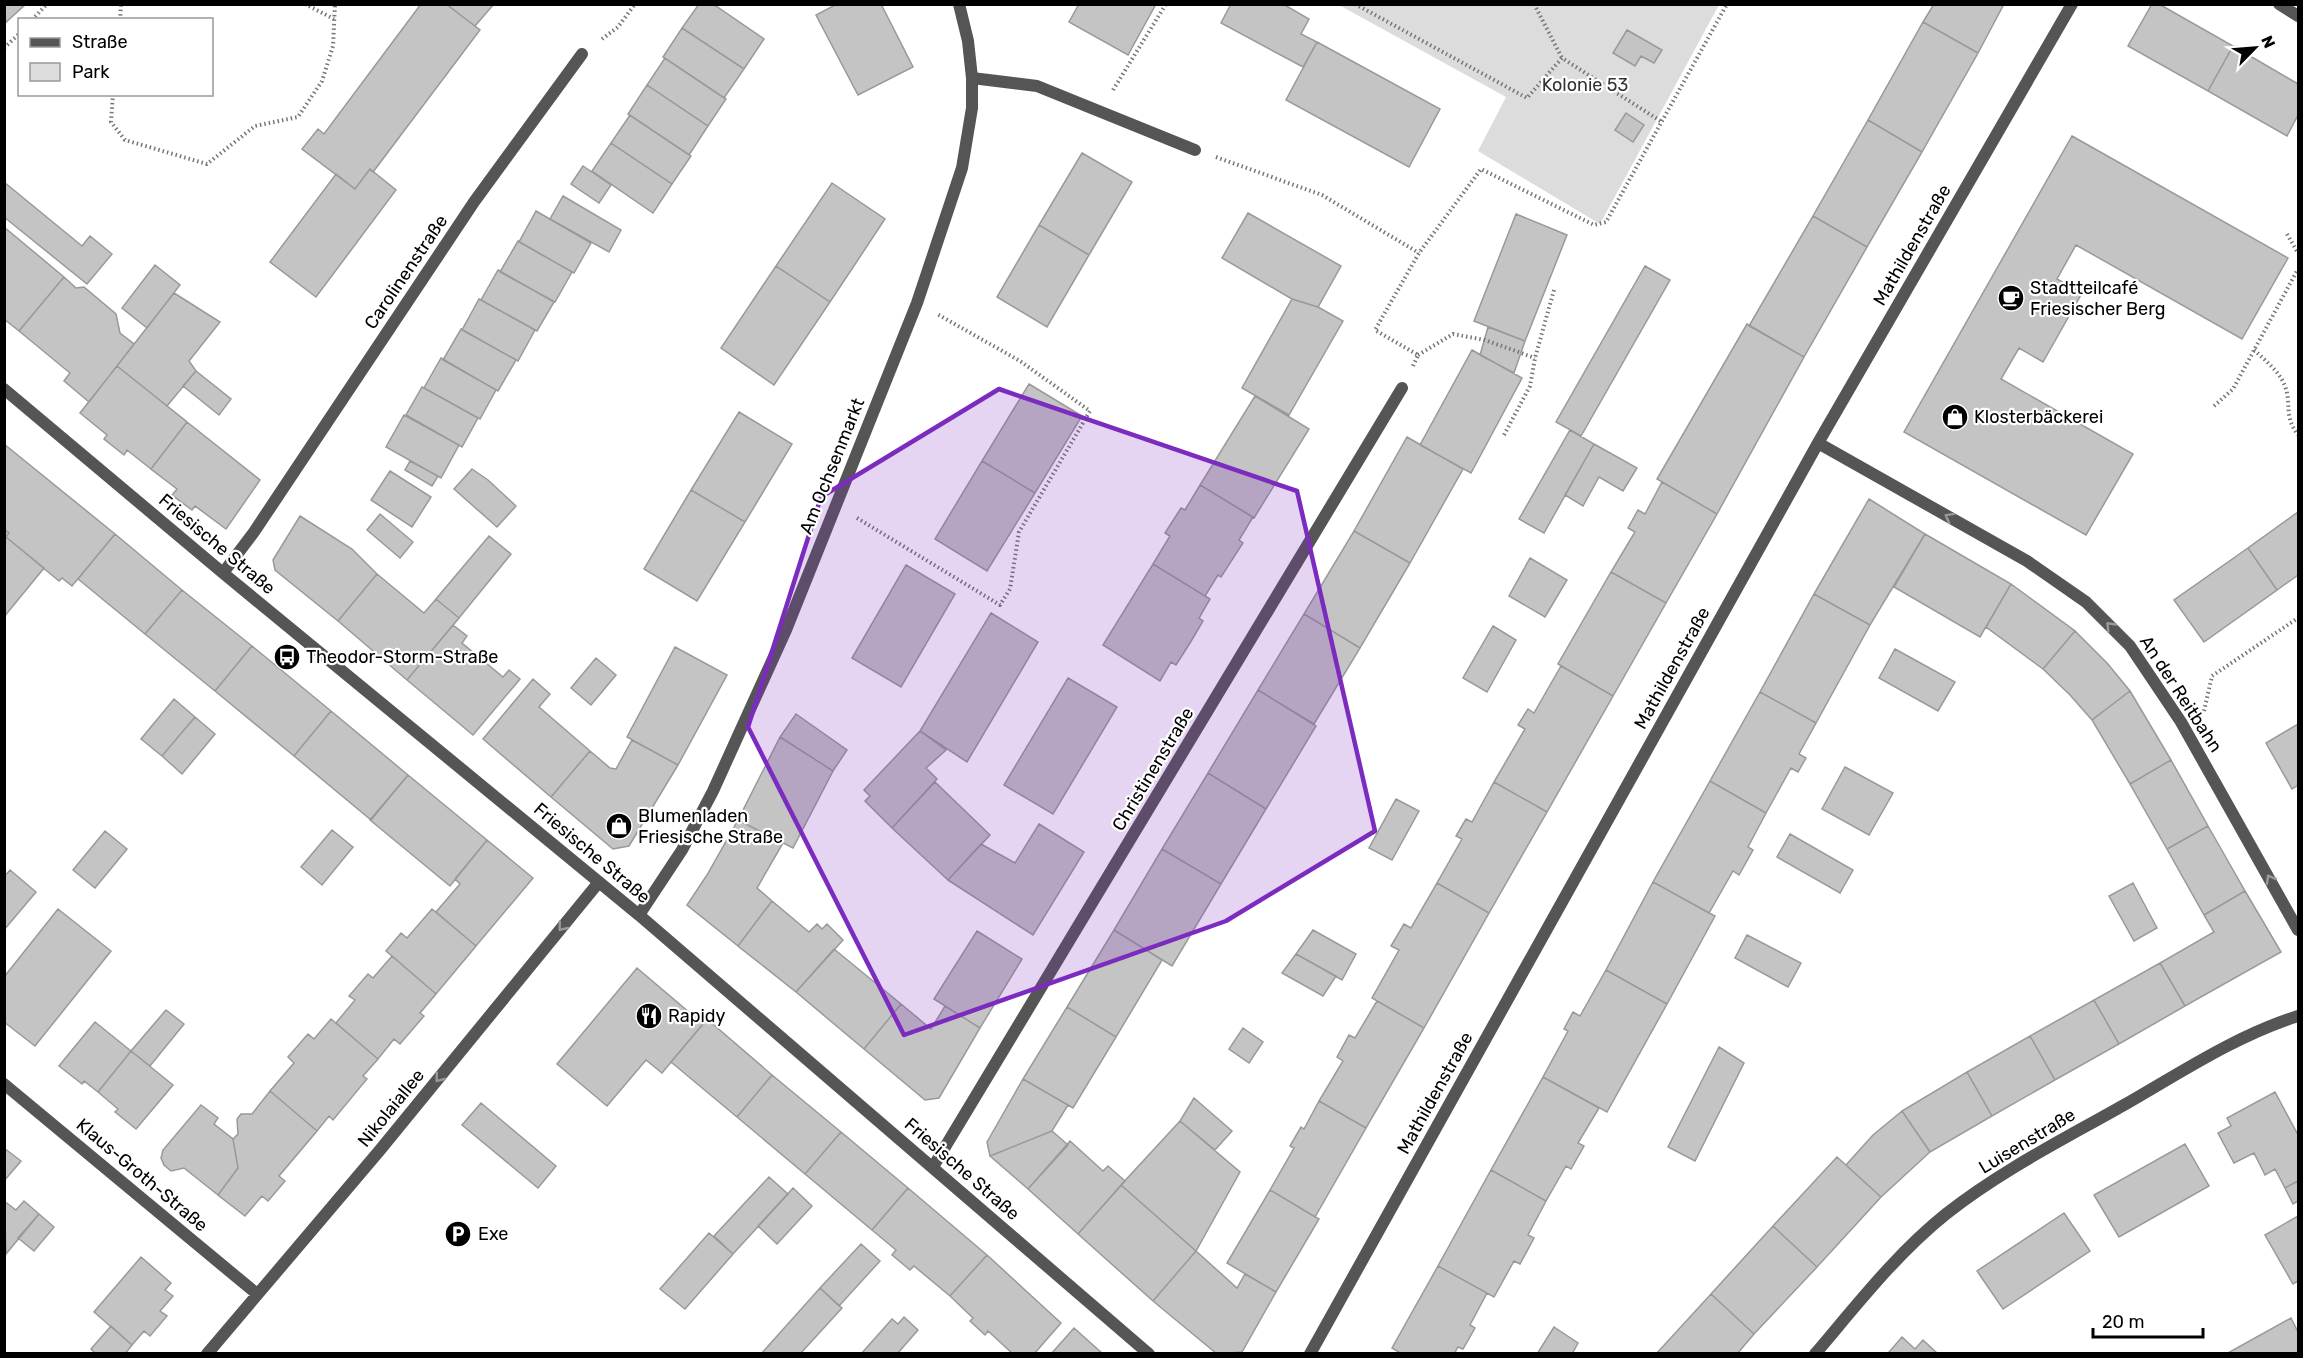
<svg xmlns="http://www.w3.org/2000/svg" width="2303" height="1358" font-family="Rubik,sans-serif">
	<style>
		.green { fill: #dcdcdc }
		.building { fill: #c4c4c4; stroke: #999; stroke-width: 1.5 }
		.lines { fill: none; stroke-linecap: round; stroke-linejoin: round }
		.path { stroke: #777; stroke-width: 4; stroke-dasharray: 1.5 3; stroke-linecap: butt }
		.service { stroke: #555; stroke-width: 12 }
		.minor { stroke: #555; stroke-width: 12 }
		.oneway { stroke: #999 }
		.marked { fill: #7b2cbf; fill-opacity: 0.2; stroke: #7b2cbf; stroke-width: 4.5; stroke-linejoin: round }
		.labels { text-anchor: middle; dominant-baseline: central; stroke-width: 4.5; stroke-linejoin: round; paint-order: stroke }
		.park-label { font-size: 18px; fill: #333; stroke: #fff }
		.street-label { font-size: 18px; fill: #000; stroke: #fff }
		.poi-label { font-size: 18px; fill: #000; stroke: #fff; text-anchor: start }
	</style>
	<rect width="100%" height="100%" fill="#fff"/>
	<path class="green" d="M1339,5H1719L1600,224L1478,151L1506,97Z"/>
	<path class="building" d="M4,4H26L4,24Z
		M421,4H446L480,30L373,172L370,169L355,189L302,149L318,129L324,134Z
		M446,4H494L475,26Z
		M699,4H713L764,39L744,69L682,28Z
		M837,4H881L913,67L858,95L816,15Z
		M1079,4H1156L1128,55L1069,22Z
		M1231,4H1283L1309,19L1301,34L1317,42L1303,67L1221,23Z
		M1934,4H2004L1978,53L1923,22Z
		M2152,4H2159L2233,46L2208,91L2128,46Z
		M1923,22L1978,53L1922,152L1868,120Z
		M682,28L744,69L724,98L663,57Z
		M1627,30L1662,50L1654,63L1641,56L1635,66L1613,53Z
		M1317,42L1440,109L1409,167L1286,100Z
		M2233,46L2298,84V115L2287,136L2208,91Z
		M665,58L726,99L708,126L647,85Z
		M647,85L708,126L689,155L628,114Z
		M1626,113L1644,125L1633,142L1615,130Z
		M630,115L691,156L672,184L611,143Z
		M1868,120L1922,152L1867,247L1813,216Z
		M2072,136L2288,258L2242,339L2076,245L2057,279L2082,293L2043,362L2019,348L2001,379L2133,454L2086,535L1904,432Z
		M611,143L672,184L653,213L592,171Z
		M1082,153L1132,182L1089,255L1039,225Z
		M583,166L611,185L599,203L571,184Z
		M370,169L396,190L316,297L270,262L336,174L355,189Z
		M4,182L82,246L90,236L112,254L87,284L4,217Z
		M832,183L885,219L830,302L776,266Z
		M563,196L621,230L609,252L550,219Z
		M536,211L591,243L574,273L519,242Z
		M1248,213L1341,266L1318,307L1292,299L1222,258Z
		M1516,214L1567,235L1525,341L1474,321Z
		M1813,216L1867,247L1804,357L1749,326Z
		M1039,225L1089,255L1047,327L997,297Z
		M4,227L64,277L19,331L4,319Z
		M518,241L572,272L555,302L500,272Z
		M155,265L180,285L147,328L122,308Z
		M776,266L830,302L774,385L721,348Z
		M1645,266L1670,280L1581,436L1556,422Z
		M498,270L554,302L537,331L481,300Z
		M64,277L76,288L84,287L116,314L120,333L134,344L89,402L64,381L70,373L19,331Z
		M174,293L220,322L189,361L196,371L167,406L117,366Z
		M479,299L535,330L518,361L462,330Z
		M1292,299L1318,307L1343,321L1289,415L1242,388Z
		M1747,324L1804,357L1717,514L1657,479Z
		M1488,327L1525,341L1514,373L1480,355Z
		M461,329L516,360L498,391L443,360Z
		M1472,350L1522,378L1471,473L1420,445Z
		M441,358L496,390L480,419L424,388Z
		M117,366L187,422L151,469L127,450L124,455L104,439L107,435L80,413Z
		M196,371L231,399L219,415L183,386Z
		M1029,384L1082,416L1035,493L982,461Z
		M422,387L478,418L462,447L406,415Z
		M1255,396L1309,429L1254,518L1200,485Z
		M739,412L792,444L745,522L691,490Z
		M404,415L459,445L441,478L386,447Z
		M187,422L260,480L226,529L195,506L192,510L172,495L177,489L151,469Z
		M1570,430L1594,444L1544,533L1519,519Z
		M1407,437L1463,469L1410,563L1354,531Z
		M4,444L115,534L72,586L62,578L59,581L6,537L9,533L4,529Z
		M1594,444L1637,468L1623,491L1599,477L1583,506L1565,495Z
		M410,461L438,476L432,486L405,470Z
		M982,461L1035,493L987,571L935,539Z
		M472,469L488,480L516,506L497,527L454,489Z
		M390,471L431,497L412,527L371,500Z
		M1662,482L1717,514L1666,603L1611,572L1635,532L1628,528L1638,510L1645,514Z
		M1200,485L1253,517L1239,540L1243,543L1221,577L1218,575L1205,596L1153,564L1170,536L1165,533L1181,508L1185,510Z
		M691,490L745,522L697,601L644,569Z
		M1869,499L1925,534L1870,625L1814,594Z
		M2298,512V575L2277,590L2248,548Z
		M380,514L413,542L400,558L367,530Z
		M300,516L352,549L377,574L338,621L275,570L273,560Z
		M4,529L9,533L6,537L44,568L4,617Z
		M1354,531L1410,563L1360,648L1304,614Z
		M115,534L182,590L145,634L78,579Z
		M1925,534L2011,584L1980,637L1894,587Z
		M489,536L511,554L459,618L436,599Z
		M2248,548L2277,590L2204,642L2174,600Z
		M1530,558L1567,580L1545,617L1509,596Z
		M1153,564L1210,599L1199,618L1203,621L1190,643L1176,665L1171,662L1160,681L1103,645Z
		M906,565L955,594L901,687L852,658Z
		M1611,572L1666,603L1613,696L1558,664Z
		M377,574L424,613L436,599L459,618L407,680L338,621Z
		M2011,584L2075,631L2043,669L1986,627Z
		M182,590L252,646L215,691L145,634Z
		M1814,594L1870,625L1816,723L1760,692Z
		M991,613L1038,642L967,762L920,731Z
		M1304,614L1360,648L1314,724L1258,690Z
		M453,625L467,636L462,643L503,677L509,670L520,679L473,735L407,680Z
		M1493,626L1516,640L1487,692L1463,678Z
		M2075,631L2107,663L2130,691L2092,720L2070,695L2043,669Z
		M252,646L331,711L294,756L215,691Z
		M675,647L727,675L678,765L627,737Z
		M1895,649L1955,682L1938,711L1879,678Z
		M596,658L616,675L591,705L571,688Z
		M1561,666L1613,696L1547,812L1494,782L1525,729L1518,725L1528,709L1534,713Z
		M1068,678L1117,707L1053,814L1004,785Z
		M533,679L550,694L539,707L590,751L551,797L483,739Z
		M1258,690L1316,726L1266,809L1208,773Z
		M2130,691L2171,760L2130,784L2092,720Z
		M1760,692L1816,723L1799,754L1806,758L1798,772L1791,768L1766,813L1710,781Z
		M174,699L195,717L162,756L141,739Z
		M331,711L408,775L371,820L294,756Z
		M796,714L847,750L833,771L780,737Z
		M195,717L215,734L182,774L162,756Z
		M2298,724V785L2292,789L2266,743Z
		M920,731L946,750L926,768L937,779L892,828L865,801L870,796L864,790Z
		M780,737L833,771L793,848L738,820Z
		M632,740L678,765L629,846L613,849L551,797L590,751L610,768L616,769Z
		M2171,760L2208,826L2167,849L2130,784Z
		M1845,767L1893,793L1869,835L1822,809Z
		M1208,773L1266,809L1221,884L1162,849Z
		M408,775L487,840L450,886L370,820Z
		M1710,781L1766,813L1748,847L1753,850L1739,875L1733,871L1709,913L1653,882Z
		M935,782L990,835L948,880L892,828Z
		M1494,782L1547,812L1489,913L1437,883L1462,839L1456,836L1466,819L1472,822Z
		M1396,799L1419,811L1392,860L1369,848Z
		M738,820L783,843L757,888L772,901L738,946L687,905L707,875Z
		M1039,824L1084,852L1033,935L948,880L981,844L1015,863Z
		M2208,826L2245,891L2204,915L2167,849Z
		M332,830L353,847L322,885L301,867Z
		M105,831L127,849L95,888L73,870Z
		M1790,834L1853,870L1840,893L1777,857Z
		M487,840L533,878L476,946L436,912L460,884L455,879Z
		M1162,849L1221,884L1172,966L1114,930Z
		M10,870L36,892L4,930V877Z
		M1653,882L1715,916L1667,1004L1606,970Z
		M1437,883L1489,913L1424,1028L1372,998L1399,950L1391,946L1404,924L1411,928Z
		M2133,883L2157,928L2134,941L2109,896Z
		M2245,891L2281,952L2185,1006L2160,963L2214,932L2204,915Z
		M772,901L809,932L817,924L822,929L827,924L843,940L796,992L738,946Z
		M58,909L111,951L35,1046L4,1022V977Z
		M432,909L476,946L436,994L386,951L401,933L407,938Z
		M1114,930L1162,960L1116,1037L1067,1007Z
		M1313,930L1356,954L1342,980L1296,954Z
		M977,931L1022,959L980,1028L934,999Z
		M1747,935L1801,963L1788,987L1735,958Z
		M834,949L901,1004L864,1049L796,992Z
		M1296,954L1336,976L1323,996L1282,973Z
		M392,956L436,994L420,1013L424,1016L400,1044L394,1039L378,1059L336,1023L355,1000L349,996L368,974L373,978Z
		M2160,963L2185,1006L2119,1044L2094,1000Z
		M637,968L703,1024L662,1073L646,1060L607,1106L557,1064Z
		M1606,970L1667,1004L1607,1112L1543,1077L1568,1031L1564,1029L1573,1012L1580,1016Z
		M2094,1000L2119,1044L2055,1080L2030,1036Z
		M1377,1001L1424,1028L1366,1128L1319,1101L1343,1061L1337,1057L1349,1035L1355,1038Z
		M901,1004L931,1029L945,1006L980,1028L939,1098L925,1100L864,1049Z
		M1067,1007L1116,1037L1073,1108L1023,1079Z
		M166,1010L184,1024L150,1066L131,1051Z
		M331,1019L378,1059L363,1076L367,1079L333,1120L329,1116L317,1131L270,1091L294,1063L288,1057L308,1034L314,1039Z
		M707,1019L772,1075L737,1117L671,1062Z
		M95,1022L131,1051L98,1092L84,1081L82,1084L59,1066Z
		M1243,1028L1263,1042L1249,1063L1229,1049Z
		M2030,1036L2055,1080L1992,1116L1967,1072Z
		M1719,1047L1744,1063L1695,1161L1668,1147Z
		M131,1051L173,1085L136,1129L115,1112L118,1109L98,1092Z
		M1967,1072L1992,1116L1930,1152L1902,1111Z
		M772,1075L841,1132L805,1174L737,1117Z
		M1543,1077L1599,1108L1578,1143L1584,1146L1571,1169L1566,1166L1546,1201L1491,1170Z
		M1023,1079L1068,1105L1052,1131L990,1156L987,1142Z
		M270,1091L317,1131L279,1176L285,1181L268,1201L262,1196L245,1216L218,1195L238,1168L233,1139L238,1134L237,1119L241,1114H252Z
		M2275,1092L2298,1135V1181L2285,1188L2275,1169L2265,1175L2254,1153L2234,1163L2218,1133L2231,1126L2227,1118Z
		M1194,1098L1232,1131L1215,1150L1180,1121Z
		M1319,1101L1366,1128L1315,1217L1270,1190L1294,1148L1290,1146L1301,1127L1304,1129Z
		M481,1103L556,1166L538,1188L462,1125Z
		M201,1105L218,1118L214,1124L233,1139L238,1168L218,1195L184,1168L171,1171L164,1165L161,1158L163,1150Z
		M1902,1111L1930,1152L1881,1197L1846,1165L1873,1135Z
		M1180,1121L1240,1172L1196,1251L1121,1185Z
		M1052,1131L1068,1145L1028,1189L990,1156Z
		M841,1132L908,1188L872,1230L805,1174Z
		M1070,1141L1103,1171L1108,1166L1125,1181L1078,1234L1028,1189Z
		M2185,1144L2209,1186L2119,1237L2094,1195Z
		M4,1148L21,1161L4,1181Z
		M1837,1157L1881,1197L1817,1267L1773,1226Z
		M1491,1170L1546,1201L1528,1235L1534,1238L1520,1264L1514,1261L1494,1297L1438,1266Z
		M769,1177L788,1194L733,1254L714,1236Z
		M2298,1181V1201L2293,1204L2285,1188Z
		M1121,1185L1196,1251L1153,1301L1078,1234Z
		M793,1188L812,1206L777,1244L758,1226Z
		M908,1188L987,1255L950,1296L914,1266L910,1270L892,1255L896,1250L872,1230Z
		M1270,1190L1319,1219L1276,1292L1227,1263Z
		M4,1201L16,1210L24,1201L39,1214L6,1254Z
		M2064,1213L2090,1251L2003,1309L1977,1271Z
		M39,1214L54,1227L34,1251L18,1238Z
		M2298,1216V1281L2293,1284L2265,1235Z
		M1773,1226L1817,1267L1754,1334L1711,1294Z
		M709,1233L733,1254L685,1309L660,1289Z
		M861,1244L880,1261L839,1306L820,1288Z
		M1196,1251L1237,1288L1245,1274L1276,1292L1242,1352L1217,1354L1153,1301Z
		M987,1255L1061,1323L1034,1354H1013L988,1331L985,1335L970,1321L973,1318L950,1296Z
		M141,1257L171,1283L165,1290L173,1296L160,1311L167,1316L150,1336L144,1331L132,1345L94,1312Z
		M1438,1266L1487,1293L1470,1325L1475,1328L1463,1349L1458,1347L1454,1354H1402L1392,1348Z
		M820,1288L842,1308L800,1354H761Z
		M1711,1294L1754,1334L1737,1354H1656Z
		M904,1317L918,1330L897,1354H861L892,1319L898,1324Z
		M2291,1318L2298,1332V1354H2226Z
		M111,1326L132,1345L125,1354H96L91,1349Z
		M1554,1327L1578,1343L1572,1354H1537Z
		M1074,1328L1103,1354H1051Z
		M1902,1337L1915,1349L1923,1340L1938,1354H1890L1889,1352Z"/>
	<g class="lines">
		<path class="path" d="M305,4L334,19
			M1355,4L1527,98L1562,58L1662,122
			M1534,4L1562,58
			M32,20L47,4
			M120,20L121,4
			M602,39L618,27L635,4
			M4,48L20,33
			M1113,90L1166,4
			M113,94L111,122L125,140L207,164L255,126L298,117L322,81L333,46L335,4
			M1216,157L1322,195L1419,253
			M2287,234L2298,253
			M2254,350C2266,361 2279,371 2285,386C2292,405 2283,414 2298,435
			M1418,355L1453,334L1485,340L1535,358
			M1413,366L1418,355L1375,330L1419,253L1481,169L1594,225L1606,222L1727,4
			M2214,406L2233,389L2298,269
			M1504,435L1530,386L1535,358L1554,290
			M857,518L1000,605L1010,589L1019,532L1090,411L1020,361L937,314
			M2204,711L2212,676L2298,618"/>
		<path class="service" d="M972,78L1037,86L1195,150"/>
		<path class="minor" d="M2279,4L2298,16
			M4,389L223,573L639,915L1149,1354
			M1818,443L2027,561L2086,602L2130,646L2181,722L2298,930
			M223,573L254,532L474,202L582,54
			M639,915L682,850L713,791L786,630L917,303L962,168L972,108V78L968,41L959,4
			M4,1084L257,1294
			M933,1167L1402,388
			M207,1354L380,1150L599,882
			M1310,1354L1818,443L2072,4
			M1815,1354C1856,1306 1896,1254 1946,1214C2000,1171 2064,1139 2124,1105C2180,1073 2237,1035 2298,1016"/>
	</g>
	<defs><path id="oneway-chevron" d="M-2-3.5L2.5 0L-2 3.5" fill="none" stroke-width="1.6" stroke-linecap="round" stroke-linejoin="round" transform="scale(1.5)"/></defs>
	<g class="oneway">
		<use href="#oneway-chevron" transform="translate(1949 517) rotate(-151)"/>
		<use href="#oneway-chevron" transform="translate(2110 626) rotate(-134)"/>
		<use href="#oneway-chevron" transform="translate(2270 879) rotate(-119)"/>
		<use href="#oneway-chevron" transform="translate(562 927) rotate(129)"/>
		<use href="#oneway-chevron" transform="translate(439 1078) rotate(129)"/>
	</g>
	<path class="marked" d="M999,389L1297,491L1375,831L1226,921L904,1035L748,727L821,497Z"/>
	<defs>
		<symbol id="cafe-disc" viewBox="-11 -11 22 22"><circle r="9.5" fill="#000" stroke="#fff"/><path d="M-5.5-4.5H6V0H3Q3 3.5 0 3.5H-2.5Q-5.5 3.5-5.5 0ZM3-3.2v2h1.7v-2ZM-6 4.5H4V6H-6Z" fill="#fff"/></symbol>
		<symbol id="shop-disc" viewBox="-11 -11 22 22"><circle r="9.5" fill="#000" stroke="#fff"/><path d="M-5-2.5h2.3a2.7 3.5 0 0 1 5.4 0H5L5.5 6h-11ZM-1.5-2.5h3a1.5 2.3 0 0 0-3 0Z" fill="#fff"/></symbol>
		<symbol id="bus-disc" viewBox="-11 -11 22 22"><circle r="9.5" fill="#000" stroke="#fff"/><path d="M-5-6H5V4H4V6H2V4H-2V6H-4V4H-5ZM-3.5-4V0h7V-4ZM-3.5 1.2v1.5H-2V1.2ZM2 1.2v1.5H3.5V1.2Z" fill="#fff"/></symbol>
		<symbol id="restaurant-disc" viewBox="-11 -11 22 22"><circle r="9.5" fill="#000" stroke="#fff"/><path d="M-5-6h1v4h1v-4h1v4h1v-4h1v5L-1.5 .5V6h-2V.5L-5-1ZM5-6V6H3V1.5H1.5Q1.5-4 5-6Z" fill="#fff"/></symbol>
		<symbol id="parking-disc" viewBox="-11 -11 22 22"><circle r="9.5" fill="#000" stroke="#fff"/><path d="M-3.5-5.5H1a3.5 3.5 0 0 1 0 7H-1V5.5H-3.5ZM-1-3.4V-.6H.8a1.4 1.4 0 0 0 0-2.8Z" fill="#fff"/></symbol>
	</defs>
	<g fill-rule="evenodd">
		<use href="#cafe-disc" x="1996" y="283" width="30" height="30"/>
		<use href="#shop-disc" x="1940" y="402" width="30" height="30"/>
		<use href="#bus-disc" x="272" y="642" width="30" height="30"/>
		<use href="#shop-disc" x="604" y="811" width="30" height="30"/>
		<use href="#restaurant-disc" x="634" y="1001" width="30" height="30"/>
		<use href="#parking-disc" x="443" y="1219" width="30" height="30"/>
	</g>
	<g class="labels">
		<g class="park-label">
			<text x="1585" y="85">Kolonie 53</text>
		</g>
		<g class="street-label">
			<text transform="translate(1912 245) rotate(-60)">Mathildenstraße</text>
			<text transform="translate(406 272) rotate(-56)">Carolinenstraße</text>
			<text transform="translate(832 466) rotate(-68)">Am Ochsenmarkt</text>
			<text transform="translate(217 544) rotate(40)">Friesische Straße</text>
			<text transform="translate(1672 668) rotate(-61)">Mathildenstraße</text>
			<text transform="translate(2181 694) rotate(57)">An der Reitbahn</text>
			<text transform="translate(1153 769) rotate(-59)">Christinenstraße</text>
			<text transform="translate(592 853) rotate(40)">Friesische Straße</text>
			<text transform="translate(1435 1093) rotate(-61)">Mathildenstraße</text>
			<text transform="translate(391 1108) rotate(-51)">Nikolaiallee</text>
			<text transform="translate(2027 1141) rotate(-31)">Luisenstraße</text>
			<text transform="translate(962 1169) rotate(41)">Friesische Straße</text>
			<text transform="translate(142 1175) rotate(40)">Klaus-Groth-Straße</text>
		</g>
		<g class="poi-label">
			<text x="2030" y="288">Stadtteilcafé<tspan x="2030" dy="21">Friesischer Berg</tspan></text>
			<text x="1974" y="417">Klosterbäckerei</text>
			<text x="306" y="657">Theodor-Storm-Straße</text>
			<text x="638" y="816">Blumenladen<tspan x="638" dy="21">Friesische Straße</tspan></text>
			<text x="668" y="1016">Rapidy</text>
			<text x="478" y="1234">Exe</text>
		</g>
	</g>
	<rect width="2303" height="1358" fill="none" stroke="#000000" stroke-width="12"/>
	<rect x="18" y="18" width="195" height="78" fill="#ffffff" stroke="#999999" stroke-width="1.5"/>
	<rect x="30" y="38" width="30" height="9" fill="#555555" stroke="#999999" stroke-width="1.5"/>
	<text x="72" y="48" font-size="18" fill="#000000">Straße</text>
	<rect x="30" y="63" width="30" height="18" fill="#dcdcdc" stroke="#999999" stroke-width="1.5"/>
	<text x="72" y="78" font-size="18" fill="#000000">Park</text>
	<g transform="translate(2255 48) rotate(65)" stroke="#ffffff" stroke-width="4.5" paint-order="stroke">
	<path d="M0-4.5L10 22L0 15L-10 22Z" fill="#000000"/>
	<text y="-9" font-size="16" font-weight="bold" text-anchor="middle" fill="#000000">N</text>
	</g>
	<path d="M2093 1328v9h110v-9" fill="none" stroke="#000000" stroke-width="3"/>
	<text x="2102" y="1328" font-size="18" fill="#000000" stroke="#ffffff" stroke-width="4.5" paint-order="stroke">20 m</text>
</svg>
